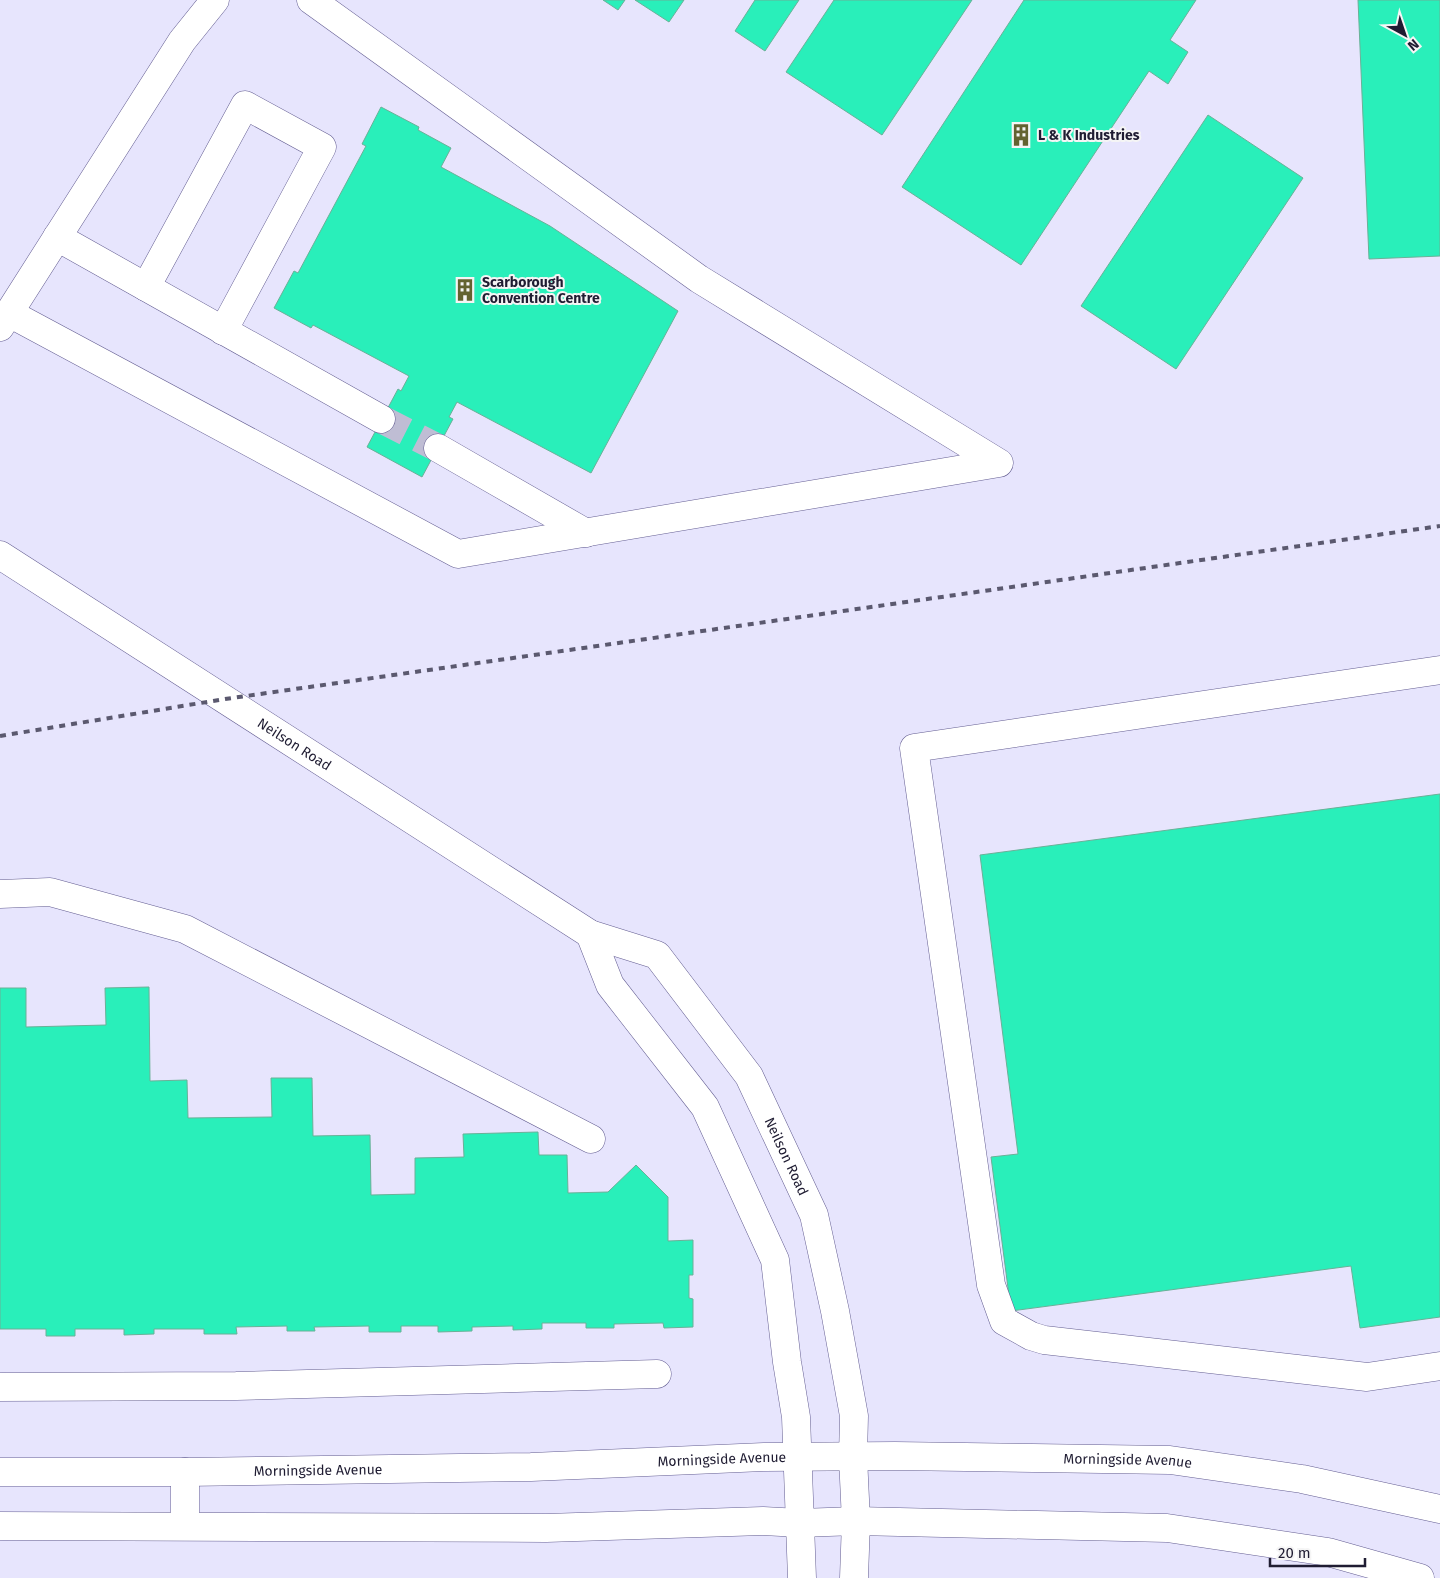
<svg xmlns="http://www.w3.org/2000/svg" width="1440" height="1578" font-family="'Fira Sans',sans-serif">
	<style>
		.building { fill: #29efba; stroke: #6ab097 }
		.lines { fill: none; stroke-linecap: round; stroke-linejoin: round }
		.minor-tunnel { stroke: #bfbdd4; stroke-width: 28; stroke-dasharray: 28 14; stroke-linecap: butt }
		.minor-casing { stroke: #645e92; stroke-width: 29 }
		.major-casing { stroke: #645e92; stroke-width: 29 }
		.minor { stroke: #fff; stroke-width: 28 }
		.major { stroke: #fff; stroke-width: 28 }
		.rail { stroke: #5b596f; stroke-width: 4; stroke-dasharray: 6 6; stroke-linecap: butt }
		.labels { text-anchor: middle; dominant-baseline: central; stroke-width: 4; stroke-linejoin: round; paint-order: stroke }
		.poi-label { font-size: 14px; font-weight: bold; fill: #1f1c32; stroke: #f5f5f5; text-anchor: start }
		.street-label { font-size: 14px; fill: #1f1c32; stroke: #f5f5f5 }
	</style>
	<rect width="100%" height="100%" fill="#e7e5fd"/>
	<path class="building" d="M603,0H625L618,10Z
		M635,0H684L669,22Z
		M755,0H799L765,51L735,31Z
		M834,0H972L882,135L786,72Z
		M1024,0H1196L1170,40L1188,52L1168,84L1149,71L1021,265L902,187Z
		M1358,0H1440V256L1369,259Z
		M381,107L419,127L418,130L451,148L441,167L550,226L678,311L591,473L457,402L449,417L453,419L422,477L367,447L398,389L401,391L409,376L313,325L311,328L274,308L294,271L298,273L366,146L362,144Z
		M1208,115L1303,178L1176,369L1081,306Z
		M1440,794V1317L1360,1328L1351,1266L1011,1311L991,1157L1018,1154L980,855Z
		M149,987L150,1081L187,1080L188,1118L272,1117L271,1078H312L313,1136L370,1135L371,1195L415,1194V1158L464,1157L463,1134L538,1132L539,1155H567L568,1193L608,1192L636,1165L668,1197V1241L693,1240V1275H689V1298L693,1299V1327L664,1328L663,1323L614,1324V1328H586V1323H542V1329L513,1330V1326L472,1327V1331L438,1332V1326H401V1332H369V1326L314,1327L315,1331H287V1326L236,1327L237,1334H204V1329H154V1334L124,1335V1329H75V1336H46V1329H0V988H26V1027L106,1025L105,988Z"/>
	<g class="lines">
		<path class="minor-tunnel" d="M381,419L438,448"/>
		<defs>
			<g id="minor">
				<path d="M57,237L381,419"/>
				<path d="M146,287L245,105L322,147L223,331"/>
				<path d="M9,313L458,554L999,463L699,279L311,0"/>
				<path d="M0,327L182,41L215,0"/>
				<path d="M438,448L586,533"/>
				<path id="s1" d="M0,555L590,934L657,955L749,1076L814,1215L835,1311L854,1416L853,1457L856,1521L854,1578"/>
				<path d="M1440,670L914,748L991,1285L1004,1321L1031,1336L1044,1340L1367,1377L1440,1366"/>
				<path d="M0,894L50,892L185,929L591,1139"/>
				<path d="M590,934L610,985L705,1107L775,1260L787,1362L796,1417L802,1578"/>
				<path d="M0,1387L236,1386L657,1374"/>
			</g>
			<g id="major">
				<path id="s2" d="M0,1472H185L531,1467L764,1457L895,1456L1170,1460L1302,1479L1440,1509"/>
				<path d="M0,1526L546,1528L763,1521L800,1523L856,1521L1167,1528L1328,1552L1420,1578"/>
				<path d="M185,1526V1472"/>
			</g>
		</defs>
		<use href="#minor" class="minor-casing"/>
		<use href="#major" class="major-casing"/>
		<use href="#minor" class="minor"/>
		<use href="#major" class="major"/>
		<path class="rail" d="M0,736L225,699L1440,526"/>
	</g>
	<defs>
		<symbol id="building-bare" viewBox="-9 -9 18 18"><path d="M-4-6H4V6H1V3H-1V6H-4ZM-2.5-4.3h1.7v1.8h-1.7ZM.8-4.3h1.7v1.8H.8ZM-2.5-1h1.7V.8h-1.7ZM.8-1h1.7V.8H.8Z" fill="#636330" stroke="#f5f5f5" stroke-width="2.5" paint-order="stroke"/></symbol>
	</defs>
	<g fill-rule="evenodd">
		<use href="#building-bare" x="1005" y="119" width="32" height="32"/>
		<use href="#building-bare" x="449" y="274" width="32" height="32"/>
	</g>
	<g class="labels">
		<g class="poi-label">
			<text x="1038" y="135">L &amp; K Industries</text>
			<text x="482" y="282">Scarborough<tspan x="482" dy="16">Convention Centre</tspan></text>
		</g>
		<g class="street-label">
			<text stroke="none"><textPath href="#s1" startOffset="350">Neilson Road</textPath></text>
			<text stroke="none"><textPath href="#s1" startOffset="1012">Neilson Road</textPath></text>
			<text stroke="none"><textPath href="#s2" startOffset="722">Morningside Avenue</textPath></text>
			<text stroke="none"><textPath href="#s2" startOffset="1128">Morningside Avenue</textPath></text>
			<text stroke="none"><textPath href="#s2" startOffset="318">Morningside Avenue</textPath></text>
		</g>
	</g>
	<g transform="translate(1405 35) rotate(140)" stroke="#f5f5f5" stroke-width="4" paint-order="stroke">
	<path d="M0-4L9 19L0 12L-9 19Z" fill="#1f1c32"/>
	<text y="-8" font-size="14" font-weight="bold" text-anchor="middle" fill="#1f1c32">N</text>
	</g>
	<path d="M1270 1558v8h95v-8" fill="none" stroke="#1f1c32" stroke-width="2.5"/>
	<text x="1278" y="1558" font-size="15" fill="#1f1c32" stroke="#f5f5f5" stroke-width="4" paint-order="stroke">20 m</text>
</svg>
